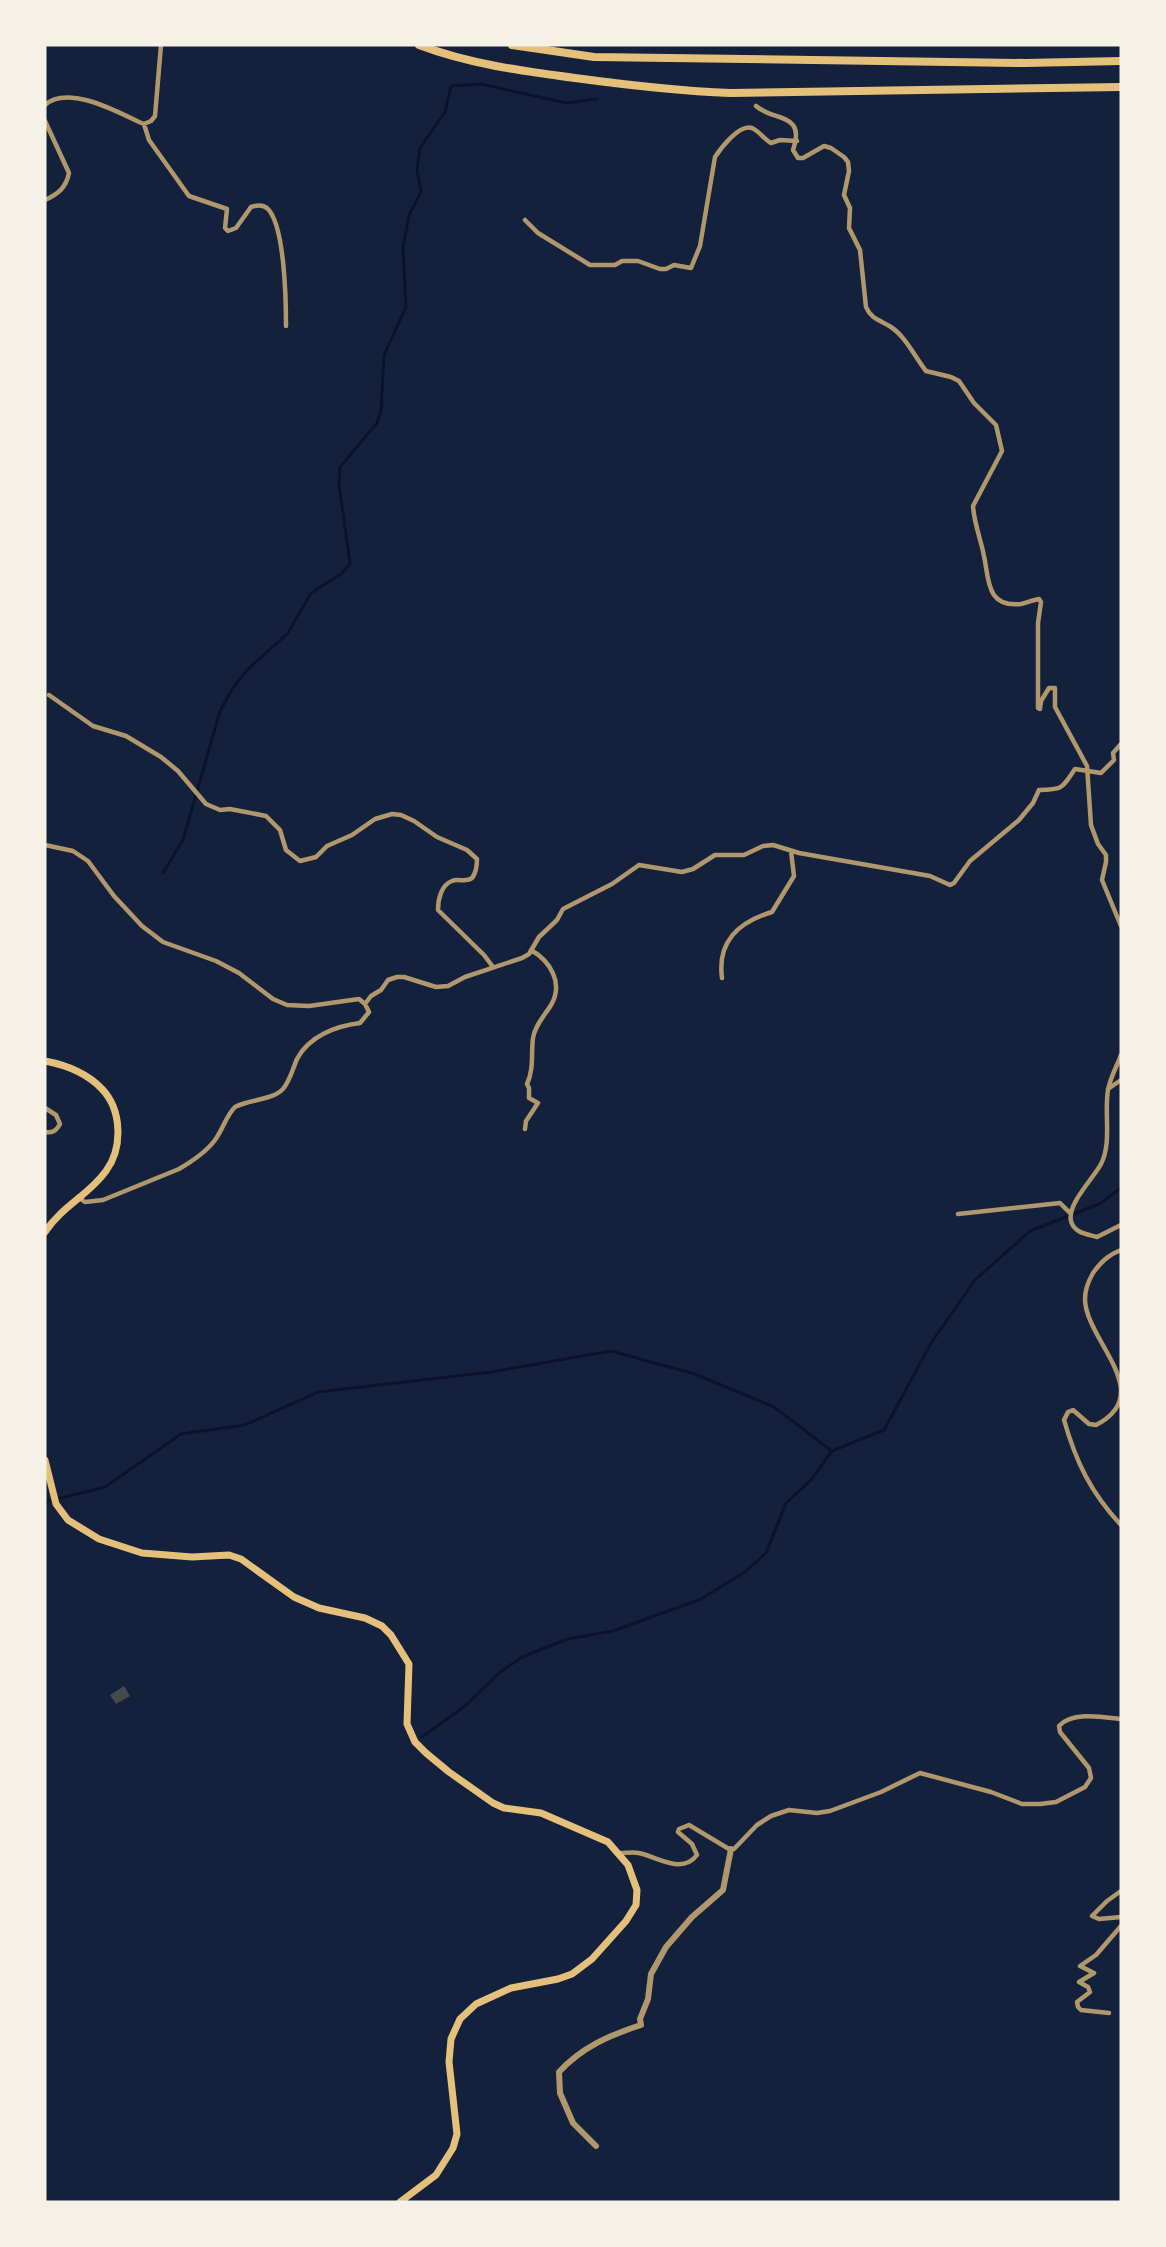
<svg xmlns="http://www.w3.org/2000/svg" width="1166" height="2247" font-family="Karla,sans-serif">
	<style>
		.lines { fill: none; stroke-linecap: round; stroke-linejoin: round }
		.stream { stroke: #0b132b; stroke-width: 3 }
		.building { fill: #48494c }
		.minor { stroke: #b1986c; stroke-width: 4.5 }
		.tertiary { stroke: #b1986c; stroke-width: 6 }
		.secondary { stroke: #e5c07b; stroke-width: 7 }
		.trunk { stroke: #e5c07b; stroke-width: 8 }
	</style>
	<rect width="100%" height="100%" fill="#14213d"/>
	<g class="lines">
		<path class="stream" d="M163,873L183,840L220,711L233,688L247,670L288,633L311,593L341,574L350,564L339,484L340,467L377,423L381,410L384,355L406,307L403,248L409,215L421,192L417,170L420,148L445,112L451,86L481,84L566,103L597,99
			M45,1502L105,1487L181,1434L245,1425L318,1392L491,1372L611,1351L695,1374L774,1407L832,1451
			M422,1737L465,1706L499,1673L522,1657L567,1639L613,1631L701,1599L745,1572L766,1553L786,1503L811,1480L832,1451L884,1430L931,1343L975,1280L1030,1231L1099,1204L1121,1188"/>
	</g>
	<path class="building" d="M124,1686L130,1696L116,1704L110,1695Z"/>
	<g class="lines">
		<path class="minor" d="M45,105C67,84 118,112 139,122L144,124L151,121L155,116L161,45
			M756,106C774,122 806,112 793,150L798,158H803L824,146L831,148L844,157L848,162L849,171L844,195L850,208L849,228L860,250L866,307C871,319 880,320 891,327C906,337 915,357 926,371L951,377L959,381L974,403L996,425L1002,451L973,506C974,523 981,540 984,556C989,579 986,608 1021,604C1027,603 1032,600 1039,599L1041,602L1038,623V708L1040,709L1041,701L1049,688H1055V707L1087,766L1091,825L1098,844L1106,855V862L1102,880L1121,926
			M45,121L69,173C66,188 58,194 45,200
			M144,124L149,140L189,196L227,209L225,228L228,231L236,228L251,207C257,205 263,204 268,209C285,227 286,302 286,326
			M525,220L538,233L590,265H615L622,261H638L660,269H666L674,265L691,268L700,246L715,157C721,148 739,124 752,128C759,131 764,139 771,143L780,140L797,141
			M49,695L93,726L126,736L161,757L178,771L206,804L220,810L230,809L266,816L280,830L286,850L300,861L316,857L327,846L352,835L375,819L392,814L401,815L414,821L437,837L467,850L477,859C477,864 476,873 472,878C466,883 458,878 452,881C441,885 438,900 438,910L484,955L493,967
			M45,845L73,851L88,861L114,896L142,926L163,942L216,961L239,973L273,999L287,1005L309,1006L359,999L365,1004L369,1012L360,1023C336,1026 309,1036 297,1059C293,1068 290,1081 283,1089C271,1101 249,1099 235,1107C226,1116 223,1129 215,1140C207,1151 191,1162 179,1169L103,1200L85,1202L78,1197
			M722,978C717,941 739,922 772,912L794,876L791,851
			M365,1004L371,996L381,990L388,980L397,977H404L436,987L448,986L465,977L522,958L529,954L539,937L557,920L563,909L612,884L639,865L682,872L693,869L715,855H744L763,846L773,845L799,853L930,876L950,885L954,883L970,861L1019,820L1033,803L1039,790C1064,789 1061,789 1075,769L1101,773L1114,760L1113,753L1121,744
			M1121,1055C1117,1066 1110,1078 1108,1090C1104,1113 1112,1143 1101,1164C1093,1179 1067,1204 1071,1221C1074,1233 1087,1234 1097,1237L1121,1225
			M1108,1089L1121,1080
			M45,1108L56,1115L60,1124C56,1131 53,1133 45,1132
			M525,1129L526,1121L538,1103L529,1098V1088L527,1084C534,1069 531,1054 533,1038C535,1025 545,1015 551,1005C564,983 550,961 531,950
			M958,1214L1060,1203L1071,1214
			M1121,1250C1108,1255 1101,1262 1093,1273C1089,1280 1085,1291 1085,1299C1085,1340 1158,1393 1096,1425L1089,1424L1073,1410L1068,1412L1064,1420C1076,1462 1091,1493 1121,1525
			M620,1853C626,1853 633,1852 639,1853C658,1857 682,1875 697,1855L692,1844L678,1832L679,1829L689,1825L729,1849H734L757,1825L771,1816L789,1810L817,1813L830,1811L881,1792L920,1773L991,1792L1022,1804H1040L1056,1802L1085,1787L1091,1778L1089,1768L1060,1732L1059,1726C1072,1711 1103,1717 1121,1719
			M1121,1891L1107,1901L1092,1916L1099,1919L1121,1917
			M1109,2013L1081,2010L1078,2007L1077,2002L1090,1992L1088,1987L1079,1982L1094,1973L1080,1966L1096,1955L1121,1926"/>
		<path class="tertiary" d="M596,2146L573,2123L560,2093L559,2072C582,2047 610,2035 641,2025L640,2019L648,1999L651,1974L666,1947L692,1917L723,1890L731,1849"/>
		<path class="secondary" d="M45,1061C66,1065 87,1073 102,1089C122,1110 123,1148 106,1171C89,1195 62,1206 45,1232
			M45,1460L56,1504L68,1520L99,1539L142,1553L192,1557L229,1555L241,1559L294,1597L319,1608L365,1618L382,1626L391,1635L409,1664L407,1724L415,1742L426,1753L449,1772L493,1803L504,1808L541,1813L608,1842L628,1865L637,1890L636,1905L626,1921L592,1959L572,1974L558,1979L511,1988L476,2004L460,2019L451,2039L449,2062L457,2134L453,2148L436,2175L400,2202"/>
		<path class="trunk" d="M419,45C469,64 522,71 575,78C627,85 678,91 730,93L1121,87
			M512,45L594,57L1025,63L1121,61"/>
	</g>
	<rect width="1166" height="2247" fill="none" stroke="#f6f1e7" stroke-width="93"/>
</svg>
